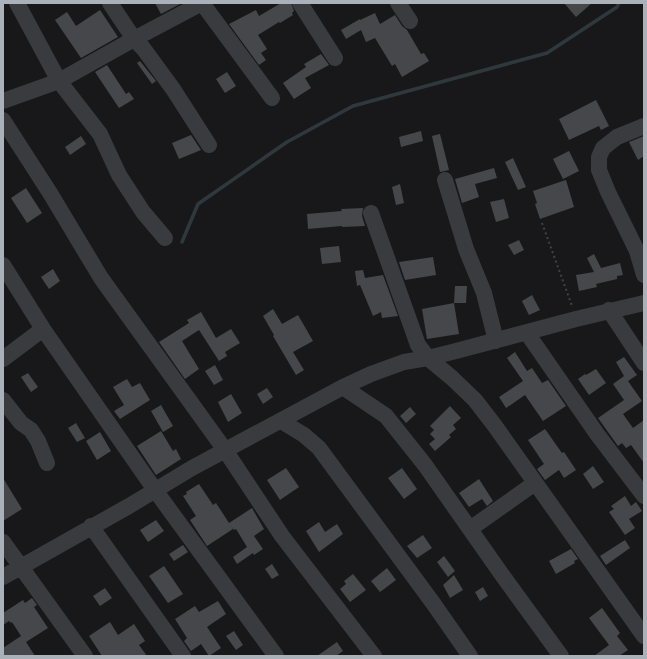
<svg xmlns="http://www.w3.org/2000/svg" width="647" height="659" font-family="Overpass,sans-serif">
	<style>
		.lines { fill: none; stroke-linecap: round; stroke-linejoin: round }
		.stream { stroke: #2f393d; stroke-width: 3.5 }
		.building { fill: #45474a }
		.path { stroke: #3f4246; stroke-width: 2; stroke-dasharray: 2 3; stroke-linecap: butt }
		.minor { stroke: #393b3f; stroke-width: 16 }
	</style>
	<rect width="100%" height="100%" fill="#18181a"/>
	<g class="lines">
		<path class="stream" d="M182,242L198,204L287,142L353,106L547,53L617,7L619,3"/>
	</g>
	<path class="building" d="M155,3H182L161,14Z
		M281,3H291L294,11L292,13L293,15L280,23L279,22L258,35L267,49L261,53L266,60L259,65L229,24L256,10L259,16Z
		M564,3H592L576,17Z
		M100,10L118,37L81,58L55,20L67,12L76,26Z
		M375,13L380,24L395,15L402,26L407,30L421,54L424,53L429,61L402,77L395,64L392,66L375,38L366,42L361,30L346,39L341,30L360,19V20Z
		M321,54L329,65L305,78L311,88L294,99L283,83L306,67L304,64Z
		M140,61L156,81L152,84L137,63Z
		M107,65L126,94L129,92L134,99L119,108L95,72Z
		M227,72L236,86L225,93L216,79Z
		M596,100L609,126L601,130L599,126L569,140L559,119Z
		M421,131L423,141L401,147L399,137Z
		M440,134L449,170L440,172L432,136Z
		M191,135L201,150L179,159L172,143Z
		M81,136L86,144L70,155L65,147Z
		M644,136V156L638,160L629,142Z
		M569,151L579,171L563,179L553,159Z
		M513,158L526,187L518,190L505,162Z
		M494,168L497,178L475,184L479,197L462,203L455,179Z
		M566,180L574,207L540,219L535,204L537,203L533,191Z
		M400,184L404,203L396,205L392,187Z
		M26,188L42,213L27,223L11,198Z
		M504,199L509,218L496,222L490,202Z
		M363,208L362,216L365,226L342,227V226L308,229L307,214L342,211L341,209Z
		M519,240L524,250L514,255L508,245Z
		M339,246L341,262L322,264L320,248Z
		M594,254L601,268L620,263L623,275L617,276V279L596,284L597,287L579,291L576,275L594,272L587,258Z
		M433,257L436,275L405,280L399,262Z
		M53,269L60,281L49,289L41,277Z
		M363,270L365,278L383,275L398,316L382,318L381,312L373,316L360,285L357,286L355,271Z
		M455,286H467L466,303H454Z
		M532,295L540,310L529,315L522,301Z
		M454,303L459,334L427,339L422,309Z
		M273,309L282,324L298,315L313,341L293,352L304,370L296,375L273,336L274,335L263,316Z
		M201,312L216,338L231,329L240,343L225,352L227,356L219,361L199,330L182,341L199,369L185,379L159,342L189,323L187,320Z
		M515,352L527,371L532,368L542,383L548,380L566,406L543,421L525,395L506,408L499,397L523,381L507,358Z
		M624,357L637,375L628,381L642,401L623,414L633,428L644,420V463L631,445L626,448L622,443L618,446L598,418L624,400L613,384L624,376L616,362Z
		M215,365L223,380L214,385L205,371Z
		M596,369L606,383L589,395L578,379L585,374L586,375Z
		M28,373L38,387L31,392L21,377Z
		M127,379L132,387L140,383L150,400L120,419L114,411L124,405L113,387Z
		M267,388L273,397L263,404L257,394Z
		M231,394L242,413L228,422L218,402Z
		M161,405L173,426L163,432L151,411Z
		M450,406L461,418L453,425L456,429L449,435L451,437L435,451L429,444L435,439L430,434L434,430L430,426Z
		M410,407L416,414L406,423L400,416Z
		M76,423L85,438L77,442L68,428Z
		M545,429L562,453L564,452L576,470L564,478L559,470L545,480L537,469L544,464L528,440Z
		M161,431L173,451L176,449L181,459L156,475L137,446Z
		M100,432L111,451L97,460L86,441Z
		M593,466L604,482L593,489L583,474Z
		M286,468L299,487L280,500L267,480Z
		M402,468L417,489L404,499L388,478Z
		M3,478L22,509L3,521Z
		M479,479L493,501L487,506L482,499L469,507L459,493Z
		M199,484L213,505L216,503L233,529L207,546L190,520L196,516L183,496L187,494L186,492Z
		M625,496L631,506L636,502L642,511L629,519L635,528L625,535L609,512L614,509L611,506Z
		M252,508L264,529L254,536L263,549L254,555L253,553L237,564L233,557L247,547L236,529L234,530L229,523Z
		M156,520L164,531L148,542L140,530Z
		M319,522L325,532L337,524L343,534L319,552L306,531Z
		M423,535L432,548L417,558L407,546Z
		M625,540L630,548L606,565L600,556Z
		M183,545L188,552L174,561L169,554Z
		M571,549L578,559L574,561L575,563L556,574L549,561Z
		M444,556L455,571L448,577L437,562Z
		M272,564L279,575L272,579L265,569Z
		M164,566L183,594L168,603L149,576Z
		M387,568L396,580L380,592L371,581Z
		M353,574L366,590L350,602L340,589L346,584L344,581Z
		M454,575L463,590L450,598L443,585Z
		M483,587L488,596L480,601L475,592Z
		M105,588L112,598L100,606L93,596Z
		M32,598L37,605L34,607L48,628L26,642L35,656H3V648L21,636L12,622L11,623L9,621L3,625V613L23,600L25,603Z
		M218,601L226,614L207,627L221,648L209,656L201,644L191,651L184,641L187,638L175,619L195,606L199,612Z
		M602,608L620,633L617,636L628,650L619,656H594L609,645L589,618Z
		M110,622L118,635L134,624L145,641L139,645L147,656H102L89,636Z
		M234,631L243,645L236,650L226,636Z
		M337,642L343,651L336,656H317Z"/>
	<g class="lines">
		<path class="path" d="M542,223L572,306"/>
		<path class="minor" d="M17,3L59,81L100,134L119,175L143,212L165,238
			M110,3L134,39L143,48L173,89L209,145
			M202,3L272,98
			M300,3L335,58
			M398,3L410,21
			M3,101L59,81L134,39L202,3
			M3,120L50,193L101,278L225,450L282,536L374,656
			M644,126L617,137L603,148L599,157V170L608,192L637,251L644,275
			M445,180L466,249L484,293L496,341
			M371,213L418,345L428,358L452,378L475,400L495,426L644,636
			M3,265L43,329L155,490L276,656
			M609,310L644,363
			M527,333L597,434L644,496
			M3,359L43,329
			M343,387L386,416L425,465L500,572L561,656
			M3,400L21,423L31,430L38,441L47,463
			M281,421L304,435L319,448L433,603L470,656
			M91,526L183,656
			M470,529L535,483
			M3,542L85,656
			M3,577L129,506L192,468L343,387L371,374L404,362L428,358L456,351L576,319L644,303"/>
	</g>
	<rect width="647" height="659" fill="none" stroke="#abb1b9" stroke-width="8"/>
</svg>
